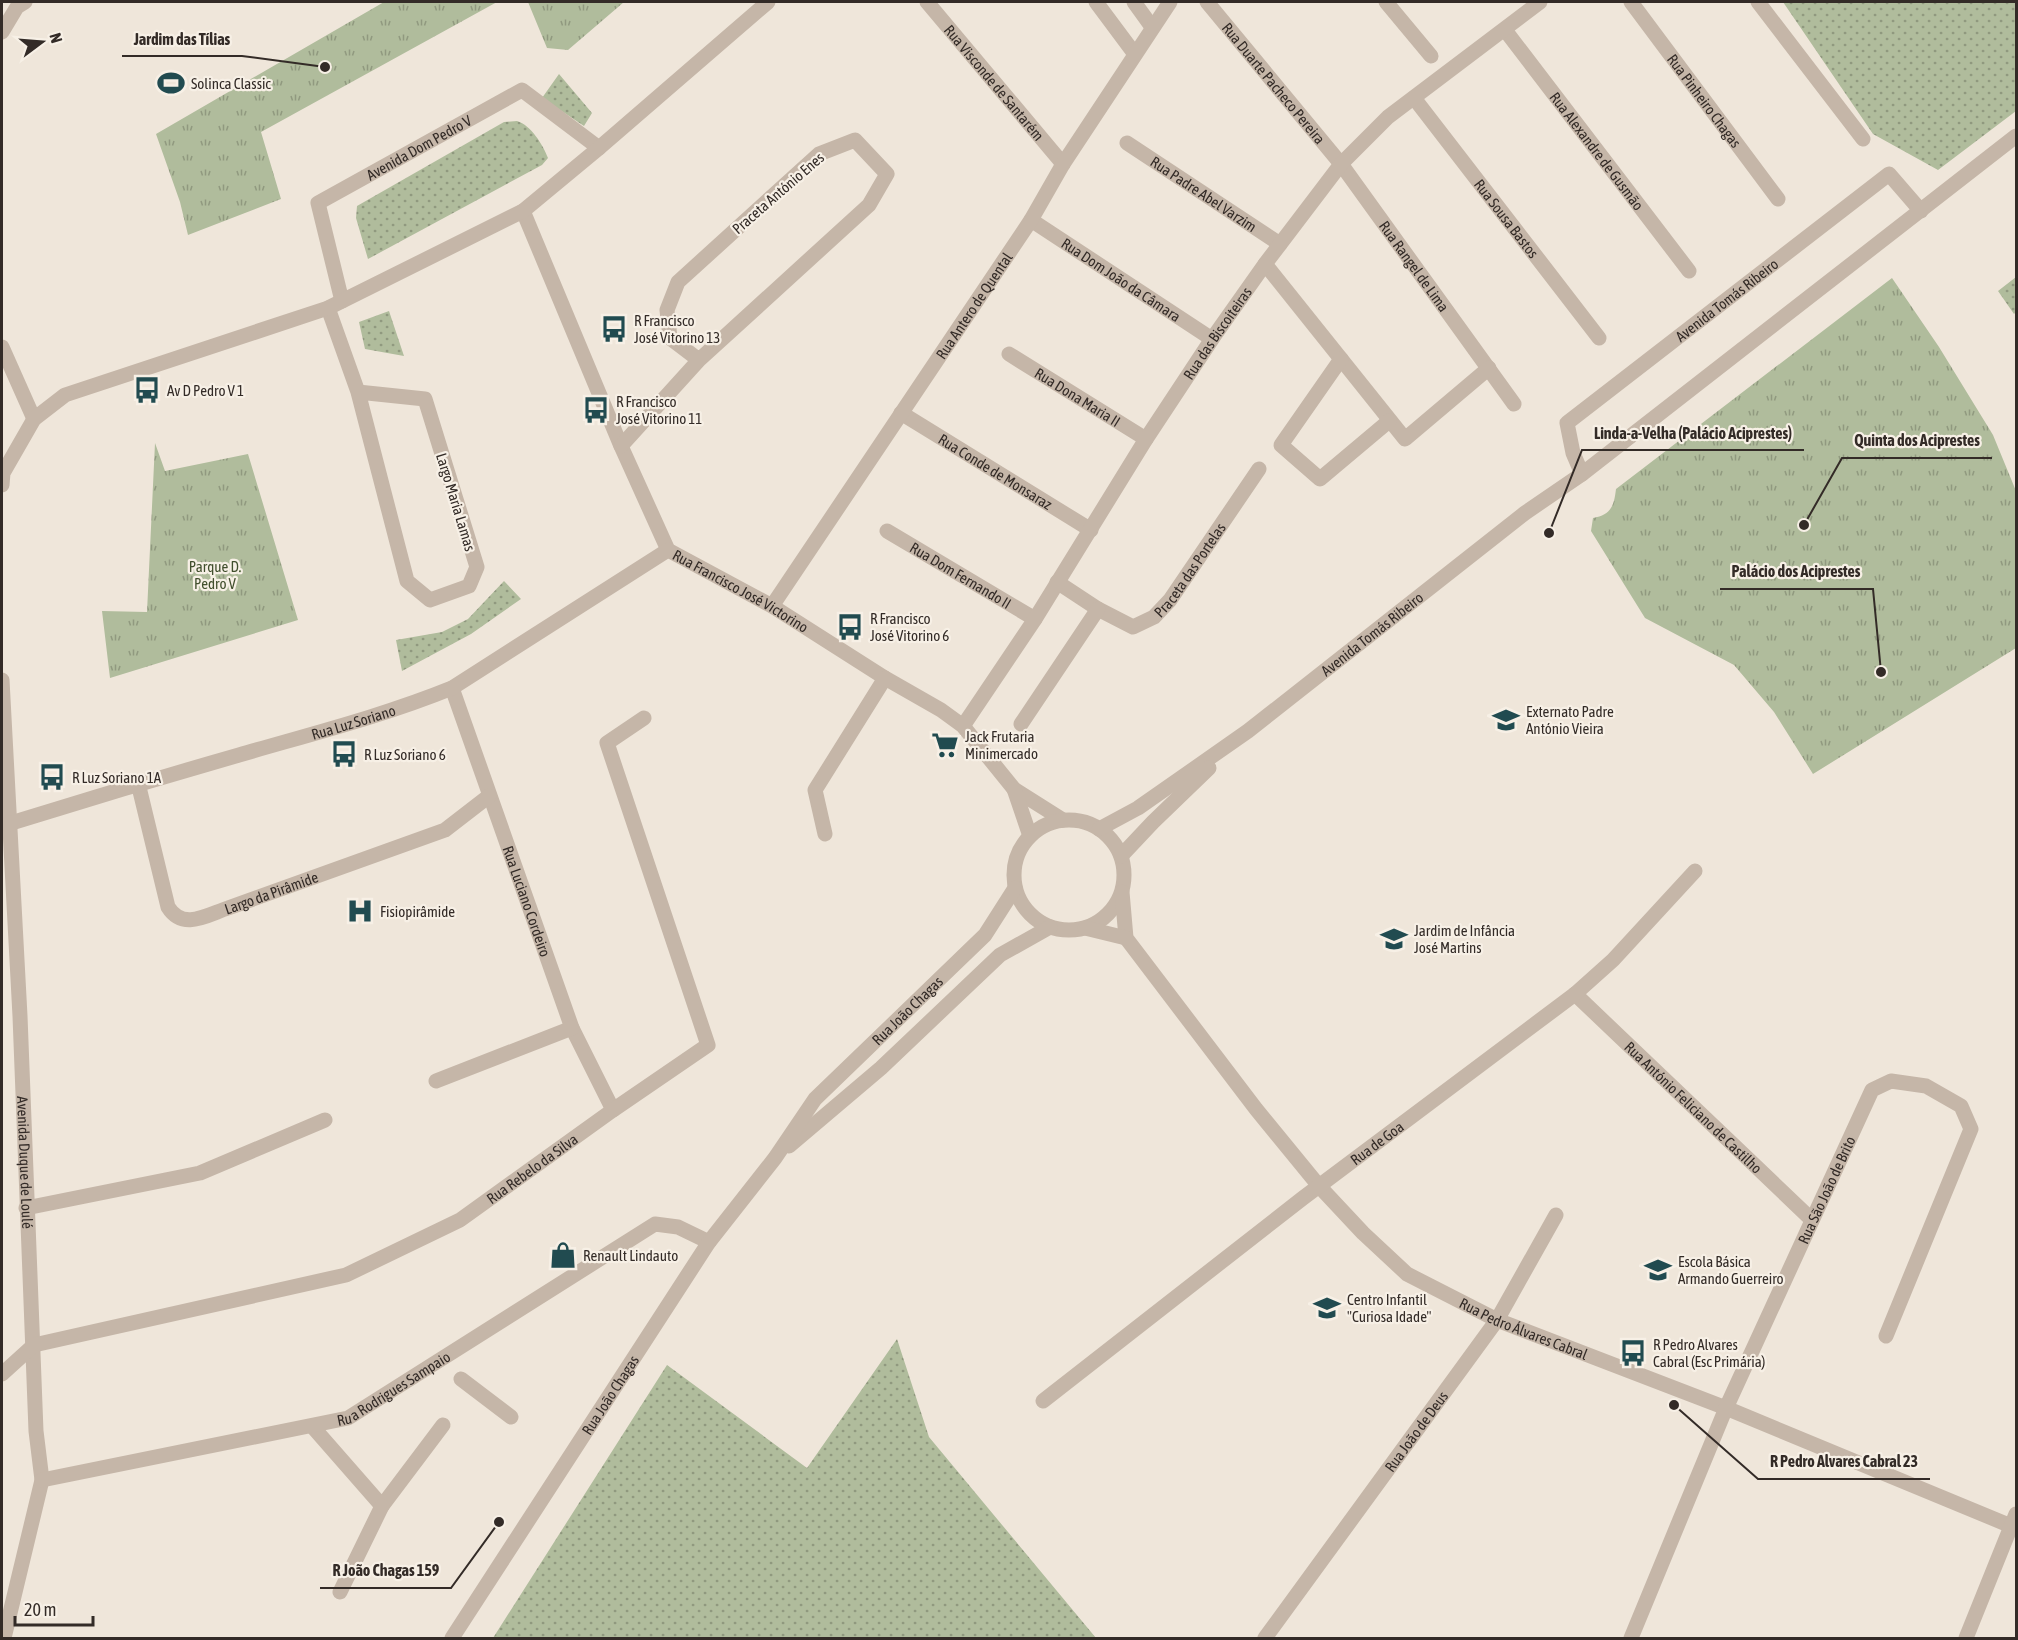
<svg xmlns="http://www.w3.org/2000/svg" width="2018" height="1640" font-family="'Asap Condensed',sans-serif">
	<style>
		.grass { fill: url(#grass-dots) }
		.park { fill: url(#park-tufts) }
		.lines { fill: none; stroke-linecap: round; stroke-linejoin: round }
		.minor { stroke: #c5b6a8; stroke-width: 15 }
		.labels { text-anchor: middle; dominant-baseline: central; stroke-width: 4.5; stroke-linejoin: round; paint-order: stroke }
		.poi-label { font-size: 15px; fill: #332b27; stroke: #f7f0e6; text-anchor: start }
		.street-label { font-size: 15px; fill: #332b27; stroke: #f7f0e6 }
		.park-label { font-size: 15px; fill: #414f2d; stroke: #f7f0e6 }
		.leader { fill: none; stroke: #332b27; stroke-width: 2 }
		.callout-dot { fill: #332b27; stroke: #f7f0e6; stroke-width: 2 }
		.callout-label { font-size: 16px; text-anchor: middle; font-weight: bold; fill: #332b27; stroke: #f7f0e6; stroke-width: 4.5; stroke-linejoin: round; paint-order: stroke }
	</style>
	<defs>
		<pattern id="grass-dots" width="8" height="8" patternUnits="userSpaceOnUse" patternTransform="scale(1.5)"><rect width="8" height="8" fill="#b0bc9c"/><path d="M2 2h.1M6 6h.1" fill="none" stroke="#90997f" stroke-width="1.8" stroke-linecap="round"/></pattern>
		<pattern id="park-tufts" width="24" height="20" patternUnits="userSpaceOnUse" patternTransform="scale(1.5)"><rect width="24" height="20" fill="#b0bc9c"/><path d="M3 7l-1-3M5 7V3M7 7l1-3M15 17l-1-3M17 17v-4M19 17l1-3" fill="none" stroke="#90997f"/></pattern>
	</defs>
	<rect width="100%" height="100%" fill="#efe6da"/>
	<path class="grass" d="M1783,2H2016V111L1938,170L1873,134Z
		M559,74L592,113L584,126L542,98Z
		M517,121C531,125 543,145 548,158L542,165L368,259L356,218L357,206L504,122Z
		M2016,277V312L2014,314L1998,291Z
		M389,311L404,356L365,349L359,322Z
		M504,581L521,599L471,634L402,671L396,640L442,632L468,619Z
		M897,1339L929,1437L1096,1638H493L667,1365L807,1468Z"/>
	<path class="park" d="M384,2H497L261,132L281,199L188,235L180,202L156,134Z
		M528,2H624L568,50L547,48Z
		M1892,278L1939,347L1993,435L2016,491V648L1813,774L1774,712L1734,665L1645,618L1591,531L1593,518C1611,515 1614,506 1616,489Z
		M155,443L165,471L248,454L298,620L110,678L102,611L147,612Z"/>
	<g class="lines">
		<g class="minor">
			<path id="s1" d="M927,2L1063,164"/>
			<path d="M1096,2L1134,53"/>
			<path d="M1134,2L1152,27"/>
			<path id="s2" d="M1207,2L1341,164L1514,404"/>
			<path d="M1386,2L1431,56"/>
			<path id="s3" d="M1631,2L1778,199"/>
			<path d="M1758,2L1863,139"/>
			<path id="s4" d="M1505,30L1689,271"/>
			<path d="M2,32L17,7L25,2"/>
			<path id="s5" d="M1414,98L1599,338"/>
			<path id="s6" d="M1127,143L1280,244"/>
			<path id="s7" d="M523,211L621,446L668,550L772,606L885,678L941,710L963,726L1014,789L1063,820"/>
			<path id="s8" d="M1031,220L1212,339"/>
			<path d="M1265,264L1405,439L1489,368"/>
			<path id="s9" d="M342,301L318,203L522,90L599,148"/>
			<path d="M328,308L358,392L407,581L430,600L469,586L477,567L425,399L358,392"/>
			<path d="M2,347L34,419"/>
			<path id="s10" d="M1009,354L1146,439"/>
			<path d="M1341,359L1281,445L1320,479L1389,421"/>
			<path id="s11" d="M901,413L1091,530"/>
			<path d="M621,446L699,360L869,205L887,174L855,140L819,154L678,282L667,310L670,338L699,360"/>
			<path id="s12" d="M1582,474L1573,453L1567,423L1889,174L1921,211"/>
			<path d="M2,485L3,473L34,419L65,395L328,308L523,211L599,148L768,2"/>
			<path id="s13" d="M887,531L1035,619"/>
			<path id="s14" d="M1057,582L1098,609L1133,627L1154,617L1170,600L1259,469"/>
			<path id="s15" d="M772,606L1031,220L1063,164L1170,2"/>
			<path id="s16" d="M2,680L20,1016L36,1431L42,1480L4,1638"/>
			<path id="s17" d="M452,688L572,1028L613,1110"/>
			<path d="M1021,724L1098,609"/>
			<path id="s18" d="M963,726L1035,619L1146,439L1212,339L1265,264L1341,164L1388,117L1540,2"/>
			<path id="s19" d="M138,783L168,907C183,931 207,915 228,908L445,830L489,796"/>
			<path d="M1014,789L1030,836"/>
			<circle cx="1069" cy="875" r="55"/>
			<path id="s20" d="M8,824C85,800 162,777 239,755C311,734 383,716 452,688L668,550"/>
			<path id="s21" d="M1099,829L1138,808L1248,731L1525,513L1582,474L2016,136"/>
			<path d="M825,834L815,790L885,678"/>
			<path d="M1121,856L1153,822L1209,768"/>
			<path id="s22" d="M1122,892L1126,938L1256,1109L1319,1186L1363,1233L1407,1274L1497,1320L1726,1408L2016,1528"/>
			<path d="M1085,928L1126,938"/>
			<path id="s23" d="M1575,994L1812,1220"/>
			<path d="M436,1081L572,1028"/>
			<path d="M789,1146L881,1068L1000,955L1050,927"/>
			<path d="M26,1208L200,1173L325,1120"/>
			<path id="s24" d="M2,1374L34,1345L346,1275L460,1220L613,1110L708,1045L607,743L644,718"/>
			<path d="M461,1379L511,1417"/>
			<path id="s25" d="M1043,1401L1303,1198L1575,994L1613,960L1695,871"/>
			<path d="M312,1426L382,1506L443,1425"/>
			<path id="s26" d="M42,1480L348,1418L655,1224L678,1227L709,1242"/>
			<path d="M340,1592L382,1506"/>
			<path id="s27" d="M452,1638L709,1242L775,1158L815,1099L985,935L1015,888"/>
			<path id="s28" d="M1265,1638L1497,1320L1556,1215"/>
			<path id="s29" d="M1631,1638L1726,1408L1872,1090L1891,1081L1926,1086L1961,1106L1971,1129L1886,1336"/>
			<path d="M1966,1638L2016,1514"/>
		</g>
	</g>
	<defs>
		<symbol id="stadium-bare" viewBox="-9 -9 18 18"><path d="M0-5a6.5 5 0 1 0 0 10a6.5 5 0 1 0 0-10ZM-3.5-1.8h7v3.6h-7Z" fill="#214b50" stroke="#f7f0e6" stroke-width="2.5" paint-order="stroke"/></symbol>
		<symbol id="bus-bare" viewBox="-9 -9 18 18"><path d="M-5-6H5V4H4V6H2V4H-2V6H-4V4H-5ZM-3.5-4V0h7V-4ZM-3.5 1.2v1.5H-2V1.2ZM2 1.2v1.5H3.5V1.2Z" fill="#214b50" stroke="#f7f0e6" stroke-width="2.5" paint-order="stroke"/></symbol>
		<symbol id="school-bare" viewBox="-9 -9 18 18"><path d="M0-5L7-2L0 1L-7-2ZM-4 1L0 2.5L4 1V4Q0 6-4 4Z" fill="#214b50" stroke="#f7f0e6" stroke-width="2.5" paint-order="stroke"/></symbol>
		<symbol id="supermarket-bare" viewBox="-9 -9 18 18"><path d="M-6-5.5h2.5l.6 2H6L4.5 2H-2.5L-4.4-4H-6ZM-1.5 3.2a1.3 1.3 0 1 0 .1 0ZM3 3.2a1.3 1.3 0 1 0 .1 0Z" fill="#214b50" stroke="#f7f0e6" stroke-width="2.5" paint-order="stroke"/></symbol>
		<symbol id="hospital-bare" viewBox="-9 -9 18 18"><path d="M-5-5h3v3.5h4V-5h3V5h-3V1.5h-4V5h-3Z" fill="#214b50" stroke="#f7f0e6" stroke-width="2.5" paint-order="stroke"/></symbol>
		<symbol id="shop-bare" viewBox="-9 -9 18 18"><path d="M-5-2.5h2.3a2.7 3.5 0 0 1 5.4 0H5L5.5 6h-11ZM-1.5-2.5h3a1.5 2.3 0 0 0-3 0Z" fill="#214b50" stroke="#f7f0e6" stroke-width="2.5" paint-order="stroke"/></symbol>
	</defs>
	<g fill-rule="evenodd">
		<use href="#stadium-bare" x="152" y="64" width="38" height="38"/>
		<use href="#bus-bare" x="595" y="310" width="38" height="38"/>
		<use href="#bus-bare" x="128" y="371" width="38" height="38"/>
		<use href="#bus-bare" x="577" y="391" width="38" height="38"/>
		<use href="#bus-bare" x="831" y="608" width="38" height="38"/>
		<use href="#school-bare" x="1487" y="701" width="38" height="38"/>
		<use href="#supermarket-bare" x="926" y="726" width="38" height="38"/>
		<use href="#bus-bare" x="325" y="735" width="38" height="38"/>
		<use href="#bus-bare" x="33" y="758" width="38" height="38"/>
		<use href="#hospital-bare" x="341" y="892" width="38" height="38"/>
		<use href="#school-bare" x="1375" y="920" width="38" height="38"/>
		<use href="#shop-bare" x="544" y="1236" width="38" height="38"/>
		<use href="#school-bare" x="1639" y="1251" width="38" height="38"/>
		<use href="#school-bare" x="1308" y="1289" width="38" height="38"/>
		<use href="#bus-bare" x="1614" y="1334" width="38" height="38"/>
	</g>
	<g class="labels">
		<g class="poi-label">
			<text x="191" y="83">Solinca Classic</text>
			<text x="634" y="320">R Francisco<tspan x="634" dy="17">José Vitorino 13</tspan></text>
			<text x="167" y="390">Av D Pedro V 1</text>
			<text x="616" y="401">R Francisco<tspan x="616" dy="17">José Vitorino 11</tspan></text>
			<text x="870" y="618">R Francisco<tspan x="870" dy="17">José Vitorino 6</tspan></text>
			<text x="1526" y="711">Externato Padre<tspan x="1526" dy="17">António Vieira</tspan></text>
			<text x="965" y="736">Jack Frutaria<tspan x="965" dy="17">Minimercado</tspan></text>
			<text x="364" y="754">R Luz Soriano 6</text>
			<text x="72" y="777">R Luz Soriano 1A</text>
			<text x="380" y="911">Fisiopirâmide</text>
			<text x="1414" y="930">Jardim de Infância<tspan x="1414" dy="17">José Martins</tspan></text>
			<text x="583" y="1255">Renault Lindauto</text>
			<text x="1678" y="1261">Escola Básica<tspan x="1678" dy="17">Armando Guerreiro</tspan></text>
			<text x="1347" y="1299">Centro Infantil<tspan x="1347" dy="17">"Curiosa Idade"</tspan></text>
			<text x="1653" y="1344">R Pedro Alvares<tspan x="1653" dy="17">Cabral (Esc Primária)</tspan></text>
		</g>
		<g class="street-label">
			<text stroke="none"><textPath href="#s1" startOffset="105">Rua Visconde de Santarém</textPath></text>
			<text stroke="none"><textPath href="#s2" startOffset="105">Rua Duarte Pacheco Pereira</textPath></text>
			<text stroke="none"><textPath href="#s3" startOffset="123">Rua Pinheiro Chagas</textPath></text>
			<text stroke="none"><textPath href="#s9" startOffset="216">Avenida Dom Pedro V</textPath></text>
			<text stroke="none"><textPath href="#s4" startOffset="152">Rua Alexandre de Gusmão</textPath></text>
			<text transform="translate(778 193) rotate(-41)">Praceta António Enes</text>
			<text stroke="none"><textPath href="#s6" startOffset="92">Rua Padre Abel Varzim</textPath></text>
			<text stroke="none"><textPath href="#s5" startOffset="152">Rua Sousa Bastos</textPath></text>
			<text stroke="none"><textPath href="#s2" startOffset="336">Rua Rangel de Lima</textPath></text>
			<text stroke="none"><textPath href="#s8" startOffset="108">Rua Dom João da Câmara</textPath></text>
			<text stroke="none"><textPath href="#s12" startOffset="255">Avenida Tomás Ribeiro</textPath></text>
			<text stroke="none"><textPath href="#s15" startOffset="362">Rua Antero de Quental</textPath></text>
			<text stroke="none"><textPath href="#s18" startOffset="468">Rua das Biscoiteiras</textPath></text>
			<text stroke="none"><textPath href="#s10" startOffset="81">Rua Dona Maria II</textPath></text>
			<text stroke="none"><textPath href="#s11" startOffset="111">Rua Conde de Monsaraz</textPath></text>
			<text transform="translate(456 502) rotate(73)">Largo Maria Lamas</text>
			<text stroke="none"><textPath href="#s14" startOffset="171">Praceta das Portelas</textPath></text>
			<text stroke="none"><textPath href="#s13" startOffset="86">Rua Dom Fernando II</textPath></text>
			<text stroke="none"><textPath href="#s7" startOffset="452">Rua Francisco José Victorino</textPath></text>
			<text stroke="none"><textPath href="#s21" startOffset="336">Avenida Tomás Ribeiro</textPath></text>
			<text stroke="none"><textPath href="#s20" startOffset="360">Rua Luz Soriano</textPath></text>
			<text stroke="none"><textPath href="#s19" startOffset="240">Largo da Pirâmide</textPath></text>
			<text stroke="none"><textPath href="#s17" startOffset="226">Rua Luciano Cordeiro</textPath></text>
			<text stroke="none"><textPath href="#s27" startOffset="778">Rua João Chagas</textPath></text>
			<text stroke="none"><textPath href="#s23" startOffset="164">Rua António Feliciano de Castilho</textPath></text>
			<text stroke="none"><textPath href="#s25" startOffset="422">Rua de Goa</textPath></text>
			<text stroke="none"><textPath href="#s16" startOffset="483">Avenida Duque de Loulé</textPath></text>
			<text stroke="none"><textPath href="#s24" startOffset="578">Rua Rebelo da Silva</textPath></text>
			<text stroke="none"><textPath href="#s29" startOffset="489">Rua São João de Brito</textPath></text>
			<text stroke="none"><textPath href="#s22" startOffset="614">Rua Pedro Álvares Cabral</textPath></text>
			<text stroke="none"><textPath href="#s26" startOffset="366">Rua Rodrigues Sampaio</textPath></text>
			<text stroke="none"><textPath href="#s27" startOffset="290">Rua João Chagas</textPath></text>
			<text stroke="none"><textPath href="#s28" startOffset="256">Rua João de Deus</textPath></text>
		</g>
		<g class="park-label">
			<text x="215" y="566">Parque D.<tspan x="215" dy="17">Pedro V</tspan></text>
		</g>
	</g>
	<path class="leader" d="M325 67L242 56H122M1549 533L1582 450H1804M1804 525L1842 458H1992M1881 672L1873 589H1720M1674 1405L1758 1479H1930M499 1522L451 1588H320"/>
	<g class="callout-dot">
		<circle cx="325" cy="67" r="6"/>
		<circle cx="1549" cy="533" r="6"/>
		<circle cx="1804" cy="525" r="6"/>
		<circle cx="1881" cy="672" r="6"/>
		<circle cx="1674" cy="1405" r="6"/>
		<circle cx="499" cy="1522" r="6"/>
	</g>
	<g class="callout-label">
		<text x="182" y="45">Jardim das Tílias</text>
		<text x="1693" y="439">Linda-a-Velha (Palácio Aciprestes)</text>
		<text x="1917" y="446">Quinta dos Aciprestes</text>
		<text x="1796" y="577">Palácio dos Aciprestes</text>
		<text x="1844" y="1467">R Pedro Alvares Cabral 23</text>
		<text x="386" y="1576">R João Chagas 159</text>
	</g>
	<rect width="2018" height="1640" fill="none" stroke="#332b27" stroke-width="6"/>
	<g transform="translate(42 42) rotate(74)" stroke="#f7f0e6" stroke-width="4.5" paint-order="stroke">
	<path d="M0-4.5L10 22L0 15L-10 22Z" fill="#332b27"/>
	<text y="-9" font-size="16" font-weight="bold" text-anchor="middle" fill="#332b27">N</text>
	</g>
	<path d="M15 1616v9h78v-9" fill="none" stroke="#332b27" stroke-width="3"/>
	<text x="24" y="1616" font-size="18" fill="#332b27" stroke="#f7f0e6" stroke-width="4.5" paint-order="stroke">20 m</text>
</svg>
